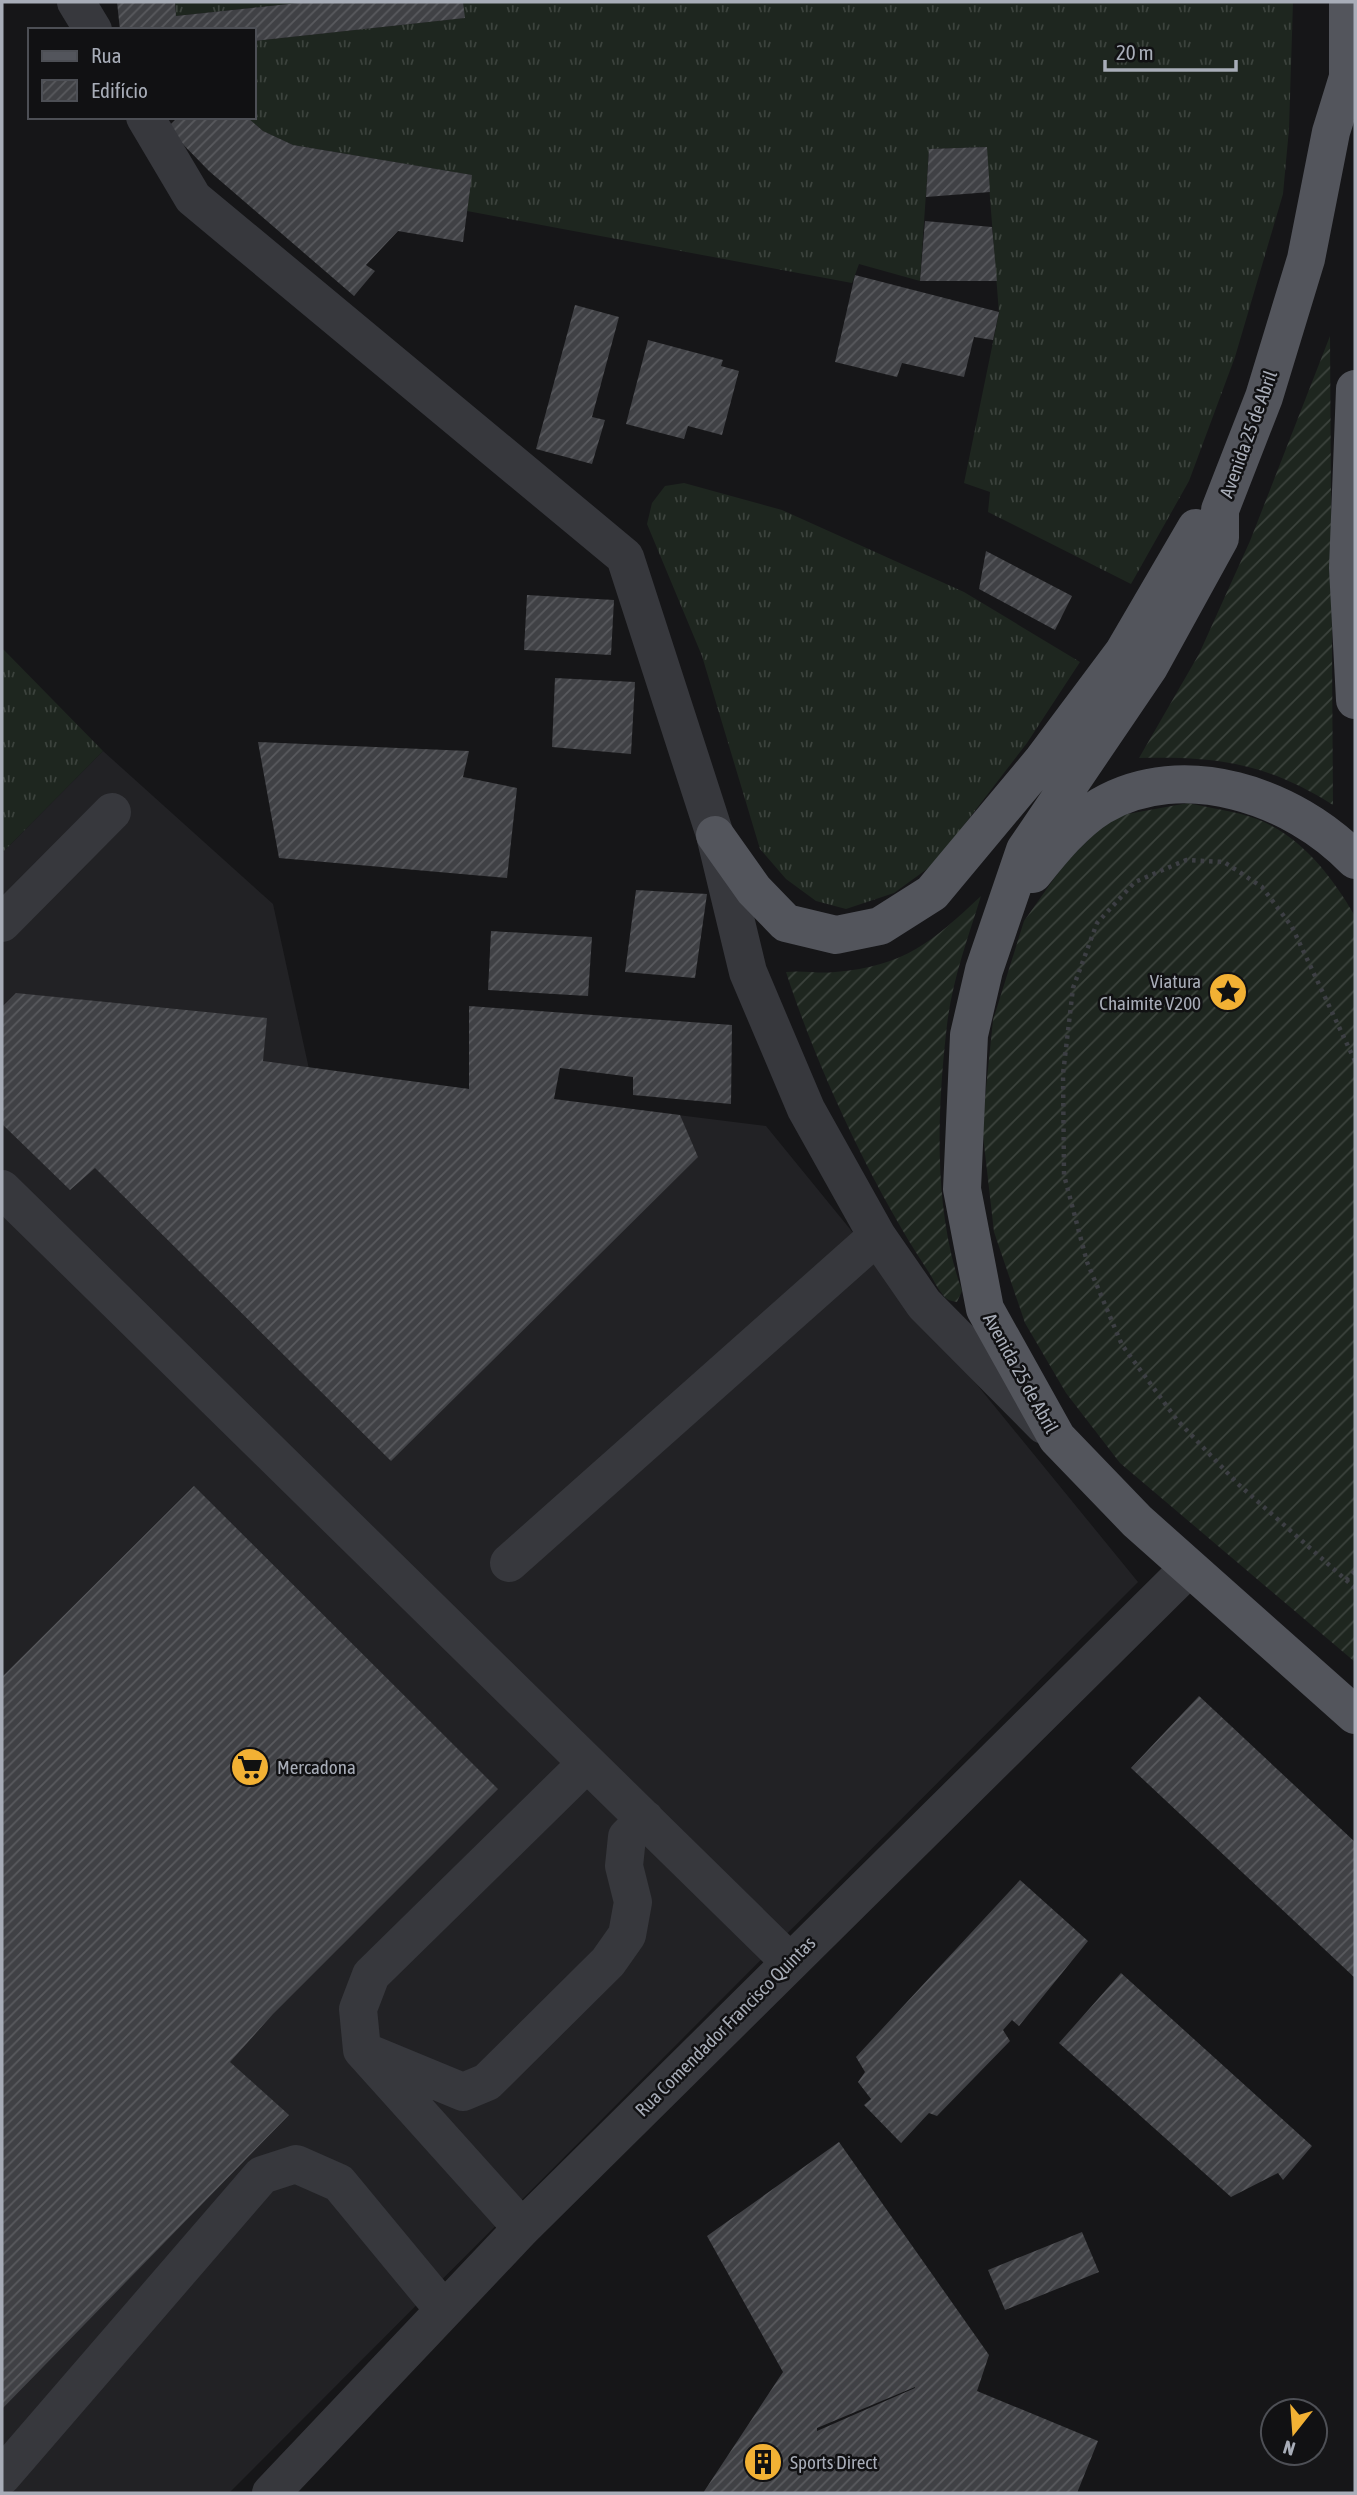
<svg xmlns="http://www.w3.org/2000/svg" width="1357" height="2495" font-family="'Asap Condensed',sans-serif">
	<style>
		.built { fill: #222225 }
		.grass { fill: url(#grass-tufts) }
		.garden { fill: url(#garden-furrows) }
		.building { fill: url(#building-hatch); fill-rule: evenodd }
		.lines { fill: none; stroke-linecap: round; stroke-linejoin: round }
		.path { stroke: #3d3f44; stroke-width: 4.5; stroke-dasharray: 3.5 5; stroke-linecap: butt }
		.minor { stroke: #37383d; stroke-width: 38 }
		.major { stroke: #53555c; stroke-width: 38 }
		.labels { text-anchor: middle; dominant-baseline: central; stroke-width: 5; stroke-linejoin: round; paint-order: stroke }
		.street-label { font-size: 19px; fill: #a8adb8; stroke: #111113 }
		.poi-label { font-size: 19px; fill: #a8adb8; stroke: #111113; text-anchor: start }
	</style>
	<defs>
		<pattern id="grass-tufts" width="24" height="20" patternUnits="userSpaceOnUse" patternTransform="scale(1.75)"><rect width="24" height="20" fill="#1e261f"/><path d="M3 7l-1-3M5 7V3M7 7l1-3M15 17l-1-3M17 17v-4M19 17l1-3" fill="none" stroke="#3c433d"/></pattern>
		<pattern id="garden-furrows" width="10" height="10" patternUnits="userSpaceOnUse" patternTransform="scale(1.75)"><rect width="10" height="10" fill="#1e261f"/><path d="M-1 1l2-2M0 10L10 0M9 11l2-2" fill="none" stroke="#3c433d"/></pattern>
		<pattern id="building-hatch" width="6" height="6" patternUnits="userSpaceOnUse" patternTransform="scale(1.75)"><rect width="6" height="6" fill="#404145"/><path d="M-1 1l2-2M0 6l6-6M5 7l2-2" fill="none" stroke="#595a5e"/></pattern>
	</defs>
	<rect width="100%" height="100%" fill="#161618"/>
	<path class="built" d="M103,751L273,904L309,1069L766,1126L1138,1582L229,2493H2V853Z"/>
	<path class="grass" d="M175,2H307L176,16Z
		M463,2H1293L1289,129L1283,194L1235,357L1189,481L1131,584L988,512L990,492L964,483L999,313L986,147L929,149L920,281L859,264L852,283L467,211L471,175L293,145L263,131L247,117H254V41L464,18Z
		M684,483L782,510L964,592L1080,662L1027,743L934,864L894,893L846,909L816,901L786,879L760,849L702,656L647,524L652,503L665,486Z
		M2,648L103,751L2,853Z"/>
	<path class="garden" d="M1330,336L1333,805C1266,763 1217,756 1139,758L1199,654L1250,541Z
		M1188,803C1210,808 1235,811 1257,819C1302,837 1331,875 1355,916V1662L1120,1463L1066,1393L1025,1323L994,1232L982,1127L993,1020L1024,921L1065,863L1111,817Z
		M981,896C968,938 952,981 947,1025C937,1111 933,1209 962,1291L957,1302C954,1301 950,1301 947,1299C939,1293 932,1276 926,1268C871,1184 817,1068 786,972C803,970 819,974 835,972C905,966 932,942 981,896Z"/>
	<path class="building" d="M117,2H175L176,16L307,2H463L465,18L254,41V30H120Z
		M178,117H247L263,131L293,145L472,175L463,242L398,231L366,265L375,271L354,296L209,171L167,128Z
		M987,147L990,192L926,197L929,149Z
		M925,221L992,227L997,281H920Z
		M855,275L999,312L993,340L974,337L964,377L902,363L897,377L835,362Z
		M575,305L619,317L592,417L605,420L592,464L536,449Z
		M648,340L723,360L721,366L739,371L722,435L688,426L684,439L626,424Z
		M986,551L1072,596L1055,630L979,589Z
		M527,595L614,600L611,655L524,650Z
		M555,678L635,682L631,754L552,747Z
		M258,742L469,751L463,777L517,788L507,878L279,858Z
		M636,890L707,894L695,978L625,972Z
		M491,931L592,937L588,996L488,990Z
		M16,993L267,1018L263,1061L469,1089V1006L732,1025L731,1104L633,1095V1077L560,1068L554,1099L680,1115L698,1157L391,1461L95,1168L70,1190L2,1124V1007Z
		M194,1486L498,1789L273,2014L230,2062L289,2115L2,2409V1677Z
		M1199,1696L1355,1842V1978L1131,1768Z
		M1020,1880L1088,1941L1019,2026L1012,2020L1003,2030L1010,2041L937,2116L929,2113L901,2143L864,2105L871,2099L858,2082L865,2072L856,2057Z
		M1121,1973L1312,2146L1283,2180L1278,2173L1231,2197L1059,2043Z
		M839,2142L989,2355L977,2391L1098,2441L1077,2493H703L783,2372L707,2236ZM915,2387V2388L817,2431V2428Z
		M1082,2232L1099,2272L1005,2310L988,2270Z"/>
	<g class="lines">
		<path class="path" d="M1355,1061L1292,927L1262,887L1224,862L1186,860L1135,882L1097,923L1073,988L1063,1074L1064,1175L1087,1262L1122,1345L1177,1420L1238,1484L1355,1588
			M1346,1580L1355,1571"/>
		<path class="minor" d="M76,2L93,30
			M145,117L193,198L625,557L715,835L748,972L806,1109L877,1236L924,1304L1044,1425
			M2,923L112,812
			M2,1189L789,1961
			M509,1563L877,1236
			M371,2054L463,2092L487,2082L608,1962L627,1935L633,1902L624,1866L627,1837L645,1819
			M522,2228L362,2050L358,2009L371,1975L586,1764
			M2,2476L262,2175L296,2164L339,2183L444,2310
			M271,2493L522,2228L1189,1568"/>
		<path class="major" d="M1348,2V77L1353,101
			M1348,77L1331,132L1306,259L1264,397L1220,510V538L1149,667L1025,850L984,970L969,1035L962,1189L985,1309L1057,1438L1137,1521L1355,1715
			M1355,389L1348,568L1355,700
			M715,835L754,890L786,923L836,935L880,926L932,893L1043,760L1123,653L1196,528
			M1033,874C1052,850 1075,822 1101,806C1183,758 1294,796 1355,860"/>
	</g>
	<defs>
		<symbol id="sight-disc" viewBox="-11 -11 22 22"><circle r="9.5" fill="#f2b134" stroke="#111113"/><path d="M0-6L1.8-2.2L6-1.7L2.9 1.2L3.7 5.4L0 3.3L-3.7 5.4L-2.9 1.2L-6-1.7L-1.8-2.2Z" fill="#111"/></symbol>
		<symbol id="supermarket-disc" viewBox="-11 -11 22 22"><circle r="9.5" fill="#f2b134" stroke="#111113"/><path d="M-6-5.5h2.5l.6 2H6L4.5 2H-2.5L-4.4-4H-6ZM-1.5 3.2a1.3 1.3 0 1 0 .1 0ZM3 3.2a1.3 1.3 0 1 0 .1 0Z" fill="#111"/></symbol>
		<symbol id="building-disc" viewBox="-11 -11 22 22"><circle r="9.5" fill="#f2b134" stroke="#111113"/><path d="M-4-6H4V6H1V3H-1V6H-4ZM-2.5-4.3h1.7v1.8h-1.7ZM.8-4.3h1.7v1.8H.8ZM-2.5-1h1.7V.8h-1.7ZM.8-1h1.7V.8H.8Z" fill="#111"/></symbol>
	</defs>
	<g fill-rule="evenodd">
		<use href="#sight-disc" x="1206" y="970" width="44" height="44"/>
		<use href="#supermarket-disc" x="228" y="1745" width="44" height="44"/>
		<use href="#building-disc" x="741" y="2440" width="44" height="44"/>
	</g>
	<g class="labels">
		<g class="street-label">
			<text transform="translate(1248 434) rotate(-70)">Avenida 25 de Abril</text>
			<text transform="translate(1021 1373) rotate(61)">Avenida 25 de Abril</text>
			<text transform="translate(725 2026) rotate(-45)">Rua Comendador Francisco Quintas</text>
		</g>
		<g class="poi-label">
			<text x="1201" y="981" text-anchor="end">Viatura<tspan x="1201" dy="22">Chaimite V200</tspan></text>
			<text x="277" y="1767">Mercadona</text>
			<text x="790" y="2462">Sports Direct</text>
		</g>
	</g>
	<rect width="1357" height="2495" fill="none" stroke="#a8adb8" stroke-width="7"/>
	<rect x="28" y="28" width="228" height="91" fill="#111113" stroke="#4d4f55" stroke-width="2"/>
	<rect x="42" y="51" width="35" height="10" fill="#53555c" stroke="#4d4f55" stroke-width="2"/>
	<text x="91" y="63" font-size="21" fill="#a8adb8">Rua</text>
	<rect x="42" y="80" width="35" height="21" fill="url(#building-hatch)" stroke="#4d4f55" stroke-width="2"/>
	<text x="91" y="98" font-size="21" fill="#a8adb8">Edifício</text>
	<g transform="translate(1294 2432) rotate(197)"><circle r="33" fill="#111113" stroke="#4d4f55" stroke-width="2"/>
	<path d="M0-5L12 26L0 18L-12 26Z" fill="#f2b134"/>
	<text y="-10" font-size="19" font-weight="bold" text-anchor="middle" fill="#a8adb8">N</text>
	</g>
	<path d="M1105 60v10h131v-10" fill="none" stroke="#a8adb8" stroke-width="3.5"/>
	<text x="1116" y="60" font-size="21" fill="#a8adb8" stroke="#111113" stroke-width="5" paint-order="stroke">20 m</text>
</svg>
